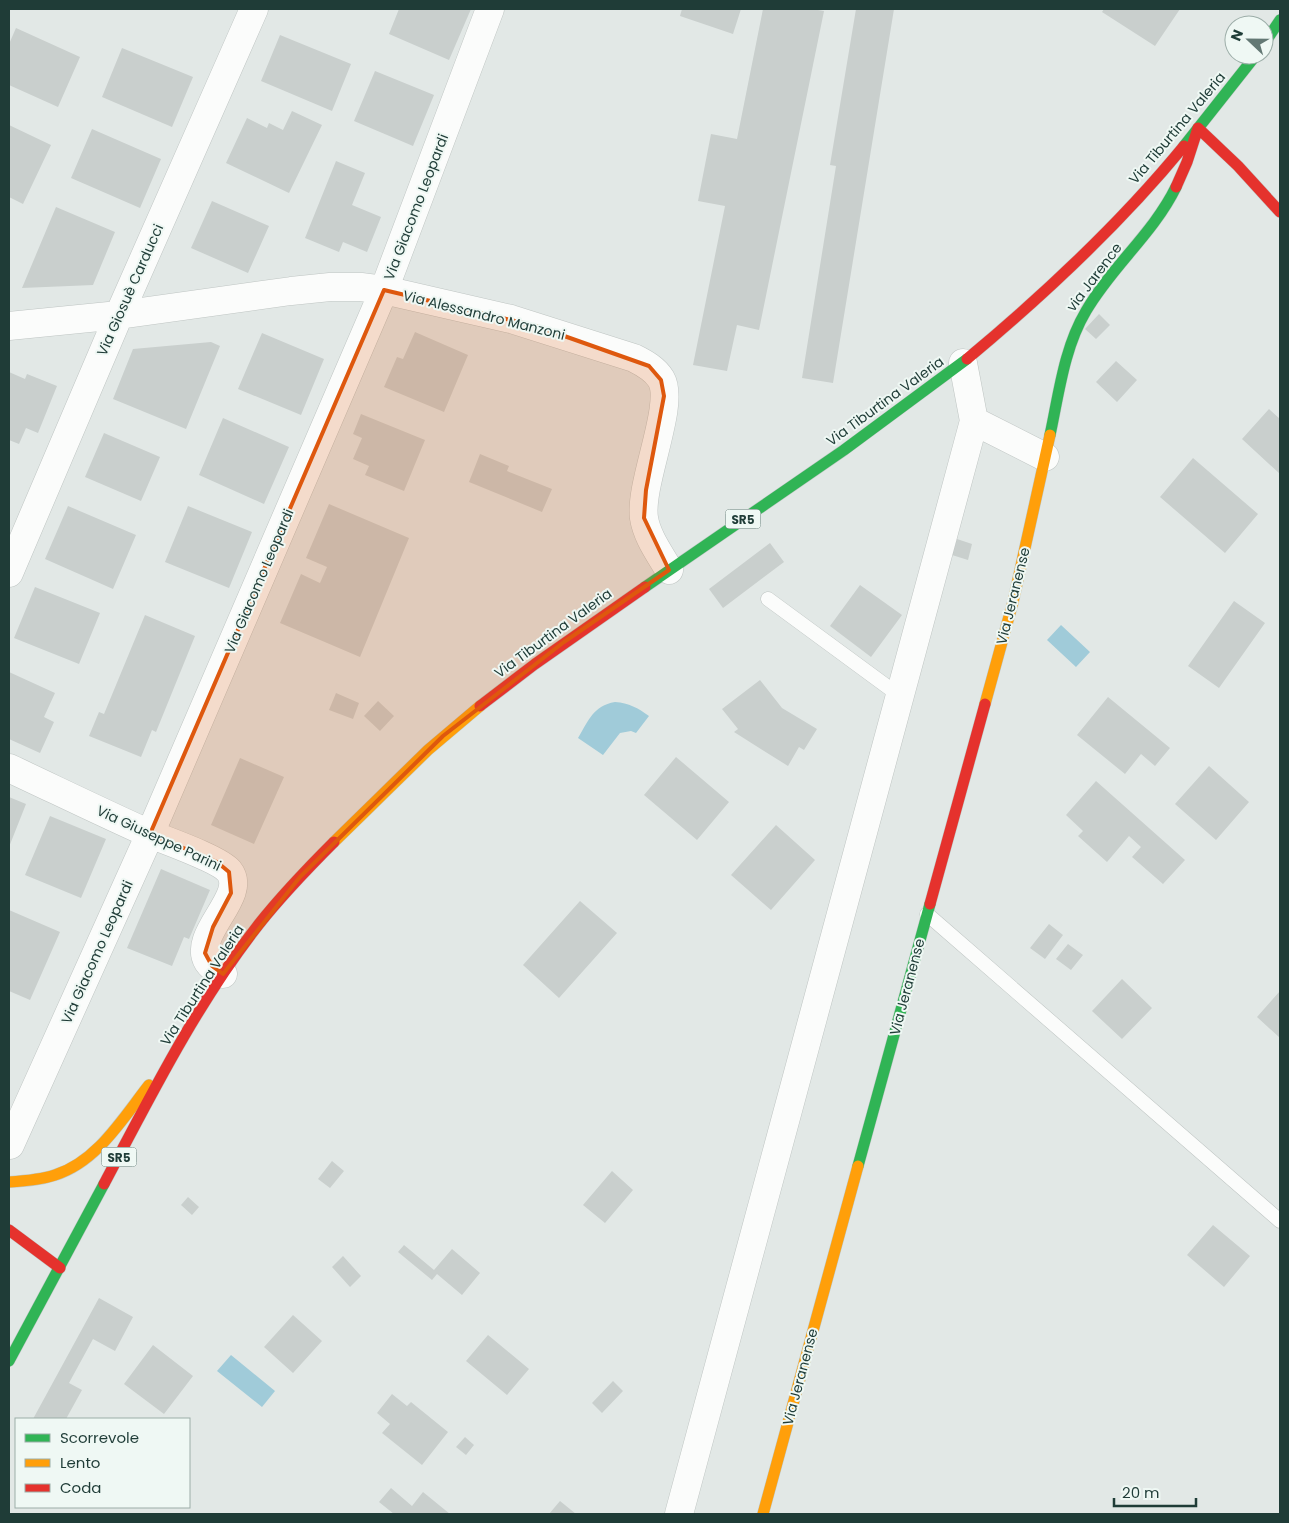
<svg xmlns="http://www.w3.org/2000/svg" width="1289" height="1523" font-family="Poppins,sans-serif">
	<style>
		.water { fill: #a0cbd9 }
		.building { fill: #c9cfcd }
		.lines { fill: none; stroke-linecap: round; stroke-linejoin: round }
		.lane-casing { stroke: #bfc5c3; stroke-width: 15 }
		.street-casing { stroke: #bfc5c3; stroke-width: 29 }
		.fast-casing { stroke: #bdc6c3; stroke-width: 12 }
		.slow-casing { stroke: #bdc6c3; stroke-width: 12 }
		.jam-casing { stroke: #bdc6c3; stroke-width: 12 }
		.lane { stroke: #fbfcfb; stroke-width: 14 }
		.street { stroke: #fbfcfb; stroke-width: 28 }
		.fast { stroke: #30b455; stroke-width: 11 }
		.slow { stroke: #ff9f0a; stroke-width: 11 }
		.jam { stroke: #e5322d; stroke-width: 11 }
		.marked { fill: #de580e; fill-opacity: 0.2; stroke: #de580e; stroke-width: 4; stroke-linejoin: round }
		.labels { text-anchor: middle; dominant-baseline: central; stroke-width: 4; stroke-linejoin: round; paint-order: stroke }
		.shield { fill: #eff8f4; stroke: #5d7470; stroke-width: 1 }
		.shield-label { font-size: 12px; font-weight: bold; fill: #1f3c37 }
		.street-label { font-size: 14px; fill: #1f3c37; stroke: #eff8f4 }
	</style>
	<rect width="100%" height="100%" fill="#e2e8e6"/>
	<path class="water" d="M1061,625L1090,652L1076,667L1047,640Z
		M615,702C629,703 638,708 649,716L636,733L631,731L620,733L603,755L578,738C589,720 593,706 615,702Z
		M231,1355L275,1391L262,1407L217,1371Z"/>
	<path class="building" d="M399,9H471L449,60L389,34Z
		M682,9H741L733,34L680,16Z
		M763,9H812L824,11L759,330L737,325L727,371L693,365L725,206L698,201L711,134L737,139Z
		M856,9H894L833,383L802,378L836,166L830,165Z
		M1104,9H1180L1155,46L1102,12Z
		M16,28L80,57L58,107L9,85V44Z
		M280,35L351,64L332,111L261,81Z
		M122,48L193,77L172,127L102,97Z
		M375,71L434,95L413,146L354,121Z
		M292,111L322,125L289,193L226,163L247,118L267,128L269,123L283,130Z
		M9,125L51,145L23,204L9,197Z
		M92,129L161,159L140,208L71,178Z
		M336,161L365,173L352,205L381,217L367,252L343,242L339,252L305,238Z
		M212,201L269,226L248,273L191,248Z
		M56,207L115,232L93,285L22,288Z
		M1099,314L1110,325L1096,339L1085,329Z
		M415,332L468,355L444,412L384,387L397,357L403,359Z
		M262,333L324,359L301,415L238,389Z
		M211,342L220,346L186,429L113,399L133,349Z
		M1116,361L1137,380L1117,402L1096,382Z
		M9,372L25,379L27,374L57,386L38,433L26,428L19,444L9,440Z
		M1269,409L1280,419V474L1242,439Z
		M361,414L425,440L404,491L365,475L369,466L353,459L362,438L353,434Z
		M223,418L289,447L264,504L199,475Z
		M104,433L160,457L141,501L85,477Z
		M480,454L509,466L507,471L552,489L542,512L469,482Z
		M1193,458L1258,514L1225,553L1160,497Z
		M329,504L409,538L360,657L280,623L301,574L320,583L327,567L306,558Z
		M68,506L136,535L113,589L45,559Z
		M188,506L252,532L229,588L165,562Z
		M957,539L972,544L968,560L952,555Z
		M770,543L784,562L723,608L709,589Z
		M860,585L902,615L871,657L830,626Z
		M35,587L100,613L79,664L14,638Z
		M1234,601L1265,623L1219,688L1188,666Z
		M145,615L195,636L156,732L152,730L141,757L89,736L99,712L104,714Z
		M9,672L55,693L44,717L54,722L40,753L9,739Z
		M760,680L782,708L817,729L804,750L799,747L788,766L734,732L738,729L722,709Z
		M336,693L359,703L353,719L329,710Z
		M1108,697L1170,748L1155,766L1141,754L1125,774L1077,735Z
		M378,701L394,716L380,731L364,716Z
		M676,757L729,802L697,840L644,795Z
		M240,758L284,777L254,844L211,825Z
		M1209,766L1249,802L1216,840L1175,804Z
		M1096,781L1185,860L1163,884L1132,857L1141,847L1129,836L1107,862L1078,836L1083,831L1066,815Z
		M9,797L26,804L9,847Z
		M50,816L106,839L81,898L25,875Z
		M776,825L815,860L771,910L731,875Z
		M161,869L210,890L189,939L184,937L172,966L127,948Z
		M580,901L617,933L559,998L523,965Z
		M9,910L60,932L30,1000L9,991Z
		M1049,924L1063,935L1045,959L1030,948Z
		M1068,944L1083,955L1071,970L1056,959Z
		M1122,979L1152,1008L1122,1039L1092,1011Z
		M1280,991V1038L1257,1017Z
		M332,1161L344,1171L330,1188L318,1179Z
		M612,1171L633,1190L605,1223L583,1205Z
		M188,1197L199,1207L192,1215L181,1205Z
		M1213,1225L1250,1256L1224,1287L1187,1255Z
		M404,1245L434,1270L452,1249L480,1273L462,1295L437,1274L432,1280L398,1252Z
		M343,1256L361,1276L350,1287L332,1267Z
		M99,1298L133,1317L115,1351L93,1339L69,1383L82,1390L66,1419H33Z
		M293,1315L322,1341L293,1373L264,1347Z
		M488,1335L529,1369L507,1395L466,1361Z
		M153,1345L193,1376L164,1414L124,1384Z
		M613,1381L623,1391L602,1413L592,1403Z
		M392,1394L407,1406L411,1402L448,1432L422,1465L382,1433L390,1424L377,1413Z
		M465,1437L474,1445L466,1455L456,1447Z
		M391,1488L412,1506L423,1492L450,1514H394L379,1502Z
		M560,1501L576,1514H549Z"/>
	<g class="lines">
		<defs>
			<path id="lane" d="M768,599L900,696
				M927,914L1280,1221"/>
			<path id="street" d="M9,326L119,315L291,291L330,287H361L384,290L511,319L634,358C644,363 655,369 661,379C676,404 639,483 644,518C647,537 660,554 669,570
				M974,421L1045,457
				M9,573L119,315L254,9
				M9,768C56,790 103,813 150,834C167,841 219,859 229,871C249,896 191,934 208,962C212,968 218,971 223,974
				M10,1145L150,834L384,290L490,9
				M679,1514L974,421L963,363"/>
			<path id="fast" d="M1264,44L1280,20
				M1184,146L1256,55
				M1050,435C1059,393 1064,348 1086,311C1112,266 1153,234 1176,187
				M645,587L844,450L967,359
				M858,1166L930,904
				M9,1361L104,1184"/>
			<path id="slow" d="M985,704L1013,602L1050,435
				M334,842L428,750L480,706
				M9,1182C25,1181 40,1180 55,1175C97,1162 123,1118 149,1085
				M763,1514L858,1166"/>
			<path id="jam" d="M1176,187L1187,162L1198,128L1238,166L1280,212
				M967,359C1045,294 1120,224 1184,146
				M480,706L535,664L645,587
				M930,904L985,704
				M104,1184C151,1095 197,1003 259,924C282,895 308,868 334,842
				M9,1230L60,1268"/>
		</defs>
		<use href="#lane" class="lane-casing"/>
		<use href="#street" class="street-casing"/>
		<use href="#fast" class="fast-casing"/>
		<use href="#slow" class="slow-casing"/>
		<use href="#jam" class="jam-casing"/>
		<use href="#lane" class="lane"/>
		<use href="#street" class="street"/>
		<use href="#fast" class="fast"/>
		<use href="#slow" class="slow"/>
		<use href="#jam" class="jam"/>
	</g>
	<path class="marked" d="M384,290L536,326L649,366L661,380L664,396L646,490L644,518L669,570L564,642L443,736L300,877L223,974L212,966L205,953L213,927L231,893L229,872L217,862L150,834Z"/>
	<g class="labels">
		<g class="shield">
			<rect x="725.5" y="509.5" width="35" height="19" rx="4"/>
			<rect x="101.5" y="1147.5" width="35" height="19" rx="4"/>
		</g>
		<g class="shield-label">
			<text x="743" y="519">SR5</text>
			<text x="119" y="1157">SR5</text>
		</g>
		<g class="street-label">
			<text transform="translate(1177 128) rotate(-50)">Via Tiburtina Valeria</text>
			<text transform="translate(416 207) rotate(-69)">Via Giacomo Leopardi</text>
			<text transform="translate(1094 277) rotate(-53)">via Jarence</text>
			<text transform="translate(130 290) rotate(-66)">Via Giosuè Carducci</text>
			<text transform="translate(484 315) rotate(14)">Via Alessandro Manzoni</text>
			<text transform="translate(885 401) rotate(-36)">Via Tiburtina Valeria</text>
			<text transform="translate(259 581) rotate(-67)">Via Giacomo Leopardi</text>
			<text transform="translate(1013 596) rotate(-76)">Via Jeranense</text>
			<text transform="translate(553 633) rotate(-36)">Via Tiburtina Valeria</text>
			<text transform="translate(159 838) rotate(25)">Via Giuseppe Parini</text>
			<text transform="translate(97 952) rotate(-66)">Via Giacomo Leopardi</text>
			<text transform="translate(202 985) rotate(-57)">Via Tiburtina Valeria</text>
			<text transform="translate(907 987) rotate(-75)">Via Jeranense</text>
			<text transform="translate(800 1377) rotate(-75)">Via Jeranense</text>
		</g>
	</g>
	<rect width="1289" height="1523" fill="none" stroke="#1f3c37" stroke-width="20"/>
	<rect x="15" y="1418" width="175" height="90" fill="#eff8f4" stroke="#9cada8"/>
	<rect x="25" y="1434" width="25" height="8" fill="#30b455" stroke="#9cada8"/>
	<text x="60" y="1443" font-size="15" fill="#1f3c37">Scorrevole</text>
	<rect x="25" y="1459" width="25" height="8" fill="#ff9f0a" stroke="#9cada8"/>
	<text x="60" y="1468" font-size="15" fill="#1f3c37">Lento</text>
	<rect x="25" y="1484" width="25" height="8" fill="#e5322d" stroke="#9cada8"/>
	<text x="60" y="1493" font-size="15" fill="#1f3c37">Coda</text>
	<g transform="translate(1249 40) rotate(292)"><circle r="24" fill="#eff8f4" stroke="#9cada8"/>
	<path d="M0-4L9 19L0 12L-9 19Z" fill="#637874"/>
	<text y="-8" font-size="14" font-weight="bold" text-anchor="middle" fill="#1f3c37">N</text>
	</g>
	<path d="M1114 1498v8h82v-8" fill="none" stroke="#1f3c37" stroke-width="2.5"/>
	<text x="1122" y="1498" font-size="15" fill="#1f3c37" stroke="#eff8f4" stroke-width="4" paint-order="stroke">20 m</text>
</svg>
